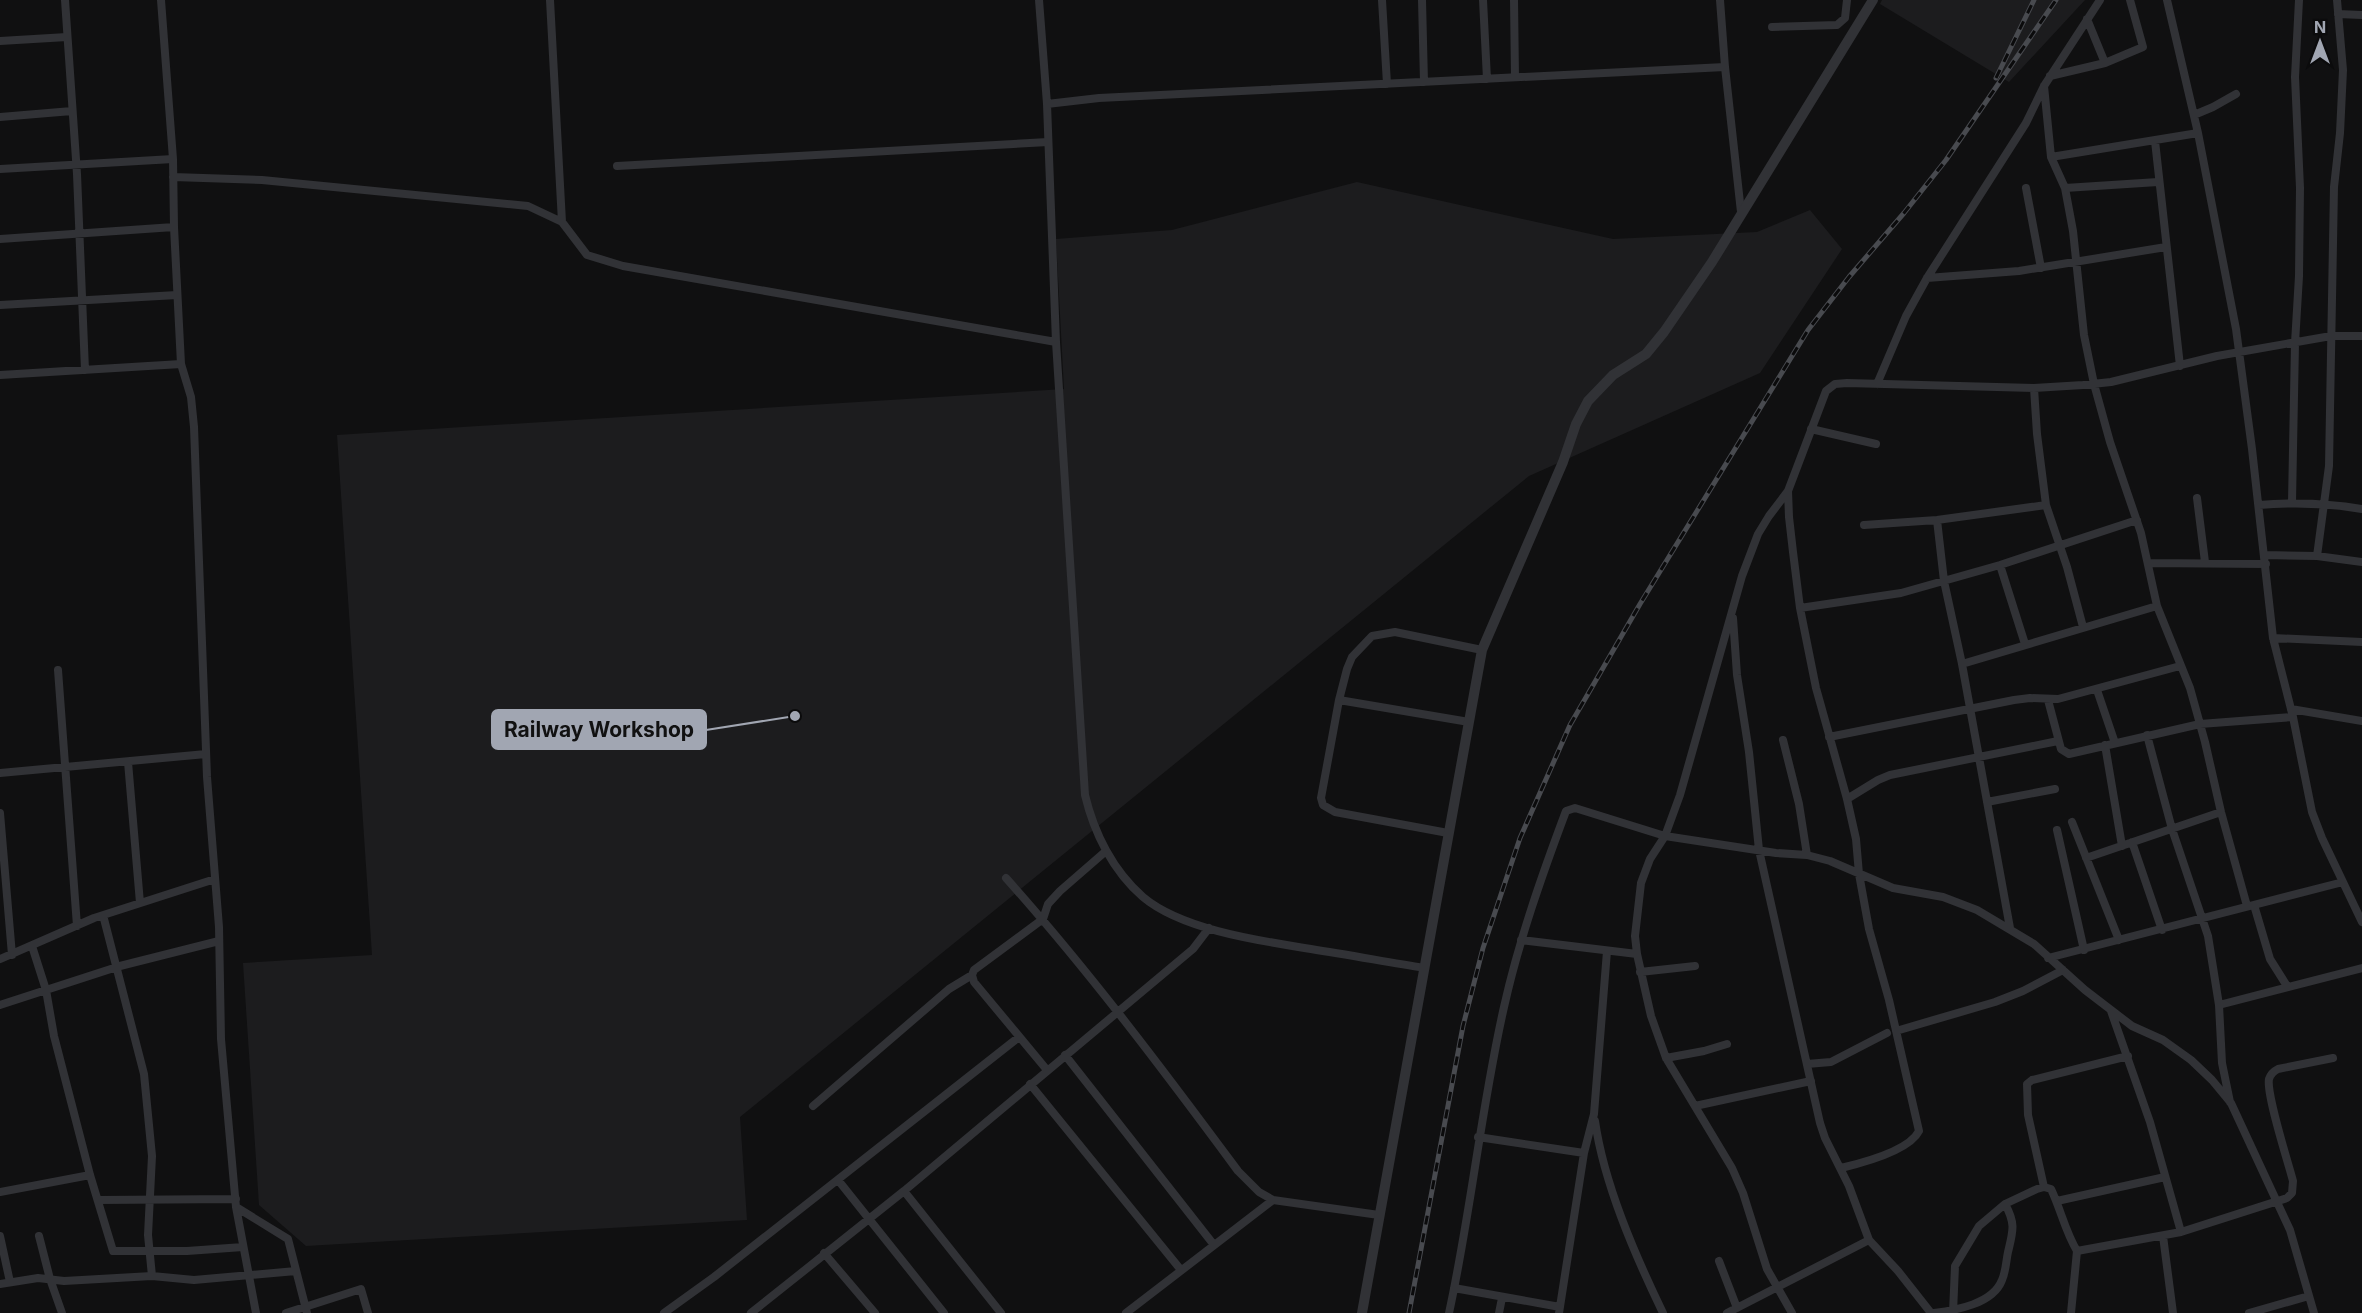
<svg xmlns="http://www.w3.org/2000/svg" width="2362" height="1313" font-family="Inter,sans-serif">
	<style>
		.built { fill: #1c1c1e }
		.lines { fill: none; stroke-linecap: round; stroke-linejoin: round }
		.minor { stroke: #313236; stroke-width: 8 }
		.tertiary { stroke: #313236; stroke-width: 10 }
		.rail-casing { stroke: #484a4f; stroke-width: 5 }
		.rail { stroke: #0b0b0c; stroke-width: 3; stroke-dasharray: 9; stroke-linecap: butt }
		.leader { fill: none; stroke: #a1a6b2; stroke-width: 2 }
		.callout-dot { fill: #a1a6b2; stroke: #0b0b0c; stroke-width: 2 }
		.callout { fill: #a1a6b2; stroke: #a1a6b2; stroke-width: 2 }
		.callout-label { font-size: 21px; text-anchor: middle; font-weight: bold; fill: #111 }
	</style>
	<rect width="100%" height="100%" fill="#101011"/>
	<path class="built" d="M1882,0H2085L2009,82L1880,4Z
		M1357,182L1613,239L1757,232L1810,210L1842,249L1760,373L1529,476L740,1117L747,1220L306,1246L259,1205L243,963L372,955L337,435L1064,389L1056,239L1172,230Z"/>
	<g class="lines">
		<path class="minor" d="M65,0L77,174L85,370
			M550,0L562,222
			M1039,0L1047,104L1056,342L1085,795C1094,833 1113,871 1143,897C1182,930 1261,941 1311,949C1349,955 1387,962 1424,968
			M1382,0L1387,84
			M1422,0L1424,82
			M1483,0L1487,79
			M1514,0L1515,77
			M1720,0L1725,67L1741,212
			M2167,0L2198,133L2236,329L2252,449L2273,638L2293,717L2312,812L2322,838L2362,922
			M2338,14L2362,15
			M2087,19L2105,63L2143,47L2130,0
			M1772,27L1837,25L1845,18L1847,0
			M0,41L67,37
			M2050,76L2105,63
			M2044,86L2051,157L2065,188L2073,231L2084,335L2094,384L2110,442L2141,533L2157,606L2190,688L2205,742L2221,812L2247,906
			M1047,104L1099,98L1725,67
			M2194,115L2213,107L2236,94
			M0,117L72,111
			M2155,141L2180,366
			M2051,157L2198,133
			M617,166L1048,142
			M0,169L173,159
			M173,177L262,180L528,206L562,222L587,255L623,266L1056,342
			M2026,188L2041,268
			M2065,188L2158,182
			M0,239L174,227
			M1927,278L2019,271L2166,247
			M0,305L177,295
			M181,364L191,397L194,427L207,777L219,927L221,1039L236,1207L288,1239L307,1313
			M0,375L181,364L174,227L173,159L161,0
			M1877,384L1906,316L1927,278L2026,123L2044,86L2100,0
			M2034,388L2037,434L2046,505L2067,567L2083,627
			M1811,429L1876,444
			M1788,491L1769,516L1758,534L1742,576L1680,795L1665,836L1650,859L1641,883L1635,936L1637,954L1651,1016L1666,1058L1732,1168L1743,1193L1767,1269L1792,1313
			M2197,498L2205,562
			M2292,502L2295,343L2299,276L2300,188L2295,77L2299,0
			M2259,505C2294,502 2327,503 2362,509
			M1937,520L1944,581L1962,664L2010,928
			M1864,525L1937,520L2046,505
			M2265,555L2317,556L2362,562
			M2317,556L2329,466L2334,187L2340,133L2343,70L2337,0
			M2148,563L2266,564
			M2000,565L2025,644
			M1800,608L1901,593L2000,565L2137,520
			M1733,618L1737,675L1749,752L1759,850L1820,1123L1825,1138L1849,1186L1869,1240L1898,1271L1931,1313
			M2273,638L2362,642
			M1962,664L2157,606
			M58,670L77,926
			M2097,690L2115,743
			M1339,700L1469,722
			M2048,700L2061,749L2069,754L2200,724L2293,717
			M2291,709L2362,721
			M2147,735L2172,829L2208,936L2219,1005L2222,1063L2230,1102
			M1829,737L2014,700L2030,698L2058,699L2180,666
			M1783,740L1799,804L1807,855
			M2105,745L2122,846
			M128,762L140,903
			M0,773L206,754
			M1847,799L1878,780L1890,775L2058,741
			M1987,802L2055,789
			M0,813L12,955
			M2072,822L2119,940
			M2057,830L2084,950
			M1448,833L1335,812L1323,805L1321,798L1339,700L1347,669L1352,657L1372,636L1395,632L1482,650
			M2132,842L2162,930
			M2086,858L2221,812
			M1006,878C1089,971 1164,1071 1238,1171L1259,1192L1273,1200L1379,1215
			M2254,905L2270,959L2287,986
			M103,915L144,1074L152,1156L148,1235L152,1276
			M1521,940L1637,954
			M32,946L46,990L54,1036L90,1175L113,1251H187L243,1247
			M2048,958L2343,882
			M0,959L94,918L215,879
			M1640,972L1695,966
			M0,1005L120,966L219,941
			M2219,1005L2362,968
			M2111,1011L2150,1122L2181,1232
			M1896,1031L1995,1002L2023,991L2063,970
			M1065,1055L1214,1245
			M1666,1058L1704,1051L1727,1044
			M1807,1064L1831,1062L1887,1033
			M1047,1070L974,982L972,975L974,970L1043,919L1048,904L1060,891L1106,851
			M1030,1084L1181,1270
			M813,1106L949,989L972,975
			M1695,1106L1811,1081
			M1595,1121C1604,1184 1635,1255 1663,1313
			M1478,1137L1584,1153
			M1841,1168C1862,1163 1909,1151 1919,1131L1889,1000L1869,929L1859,874L1856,839L1847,799L1816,688L1800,608L1793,552L1789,517L1788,491L1826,391L1835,384L1847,383L2034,388L2083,385L2111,382L2217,356L2331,336H2362
			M838,1180L944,1313
			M2044,1187L2028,1115L2027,1084L2032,1080L2128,1056
			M904,1191L1001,1313
			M0,1192L90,1175
			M98,1200L236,1199
			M2057,1201L2165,1177
			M236,1207L256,1313
			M0,1236L10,1282
			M39,1236L50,1279L62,1313
			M2163,1236L2173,1313
			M824,1253L875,1313
			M1719,1261L1737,1308
			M0,1284L38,1278L64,1281L152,1276L194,1280L296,1271
			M1454,1288L1560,1307
			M286,1313L361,1289L368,1313
			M664,1313L714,1277L1019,1037
			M751,1313L904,1191L1193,949L1209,928
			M1126,1313L1273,1200
			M1449,1313C1471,1212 1481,1108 1504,1007C1519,940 1542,875 1566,811L1575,808L1665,836L1776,853L1807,855L1830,861L1893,888L1943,897L1977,910L2034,944L2085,990L2132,1026L2163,1040L2191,1060L2212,1080L2231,1103L2290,1230L2314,1313
			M1499,1313L1502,1298
			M1559,1313L1584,1153L1594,1114L1607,951
			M1727,1313L1869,1240
			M1934,1313C1956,1310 1993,1304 2002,1280C2006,1271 2006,1261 2008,1252C2013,1231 2016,1224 2005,1204
			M1953,1313L1955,1266L1979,1226L2005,1204L2037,1189L2044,1187L2051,1189C2061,1210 2065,1231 2077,1251
			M2071,1313L2077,1251L2181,1232L2287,1198L2292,1193L2293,1181C2288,1162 2266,1094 2269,1079C2271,1073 2274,1071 2278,1069L2333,1058
			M2249,1313L2309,1296"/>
		<path class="tertiary" d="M1362,1313L1482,650L1563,462L1576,424L1588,401L1613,375L1646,354L1664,332L1712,262L1873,0"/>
		<defs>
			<path id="rail" d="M1996,78L2034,0
				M1409,1313L1463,1026L1483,948L1520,838L1570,725L1640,604L1808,330L1849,277L1904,213L1946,160L2056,0"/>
		</defs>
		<use href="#rail" class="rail-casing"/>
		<use href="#rail" class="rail"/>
	</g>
	<path class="leader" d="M795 716L706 730"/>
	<circle class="callout-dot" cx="795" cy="716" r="6"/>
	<rect class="callout" x="492" y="710" width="214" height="39" rx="6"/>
	<g class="callout-label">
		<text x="599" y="737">Railway Workshop</text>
	</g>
	<g transform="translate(2320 42)" stroke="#0b0b0c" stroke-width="4.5" paint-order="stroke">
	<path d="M0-4.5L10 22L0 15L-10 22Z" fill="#a1a6b2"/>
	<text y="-9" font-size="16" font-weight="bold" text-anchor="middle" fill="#a1a6b2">N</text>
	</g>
</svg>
